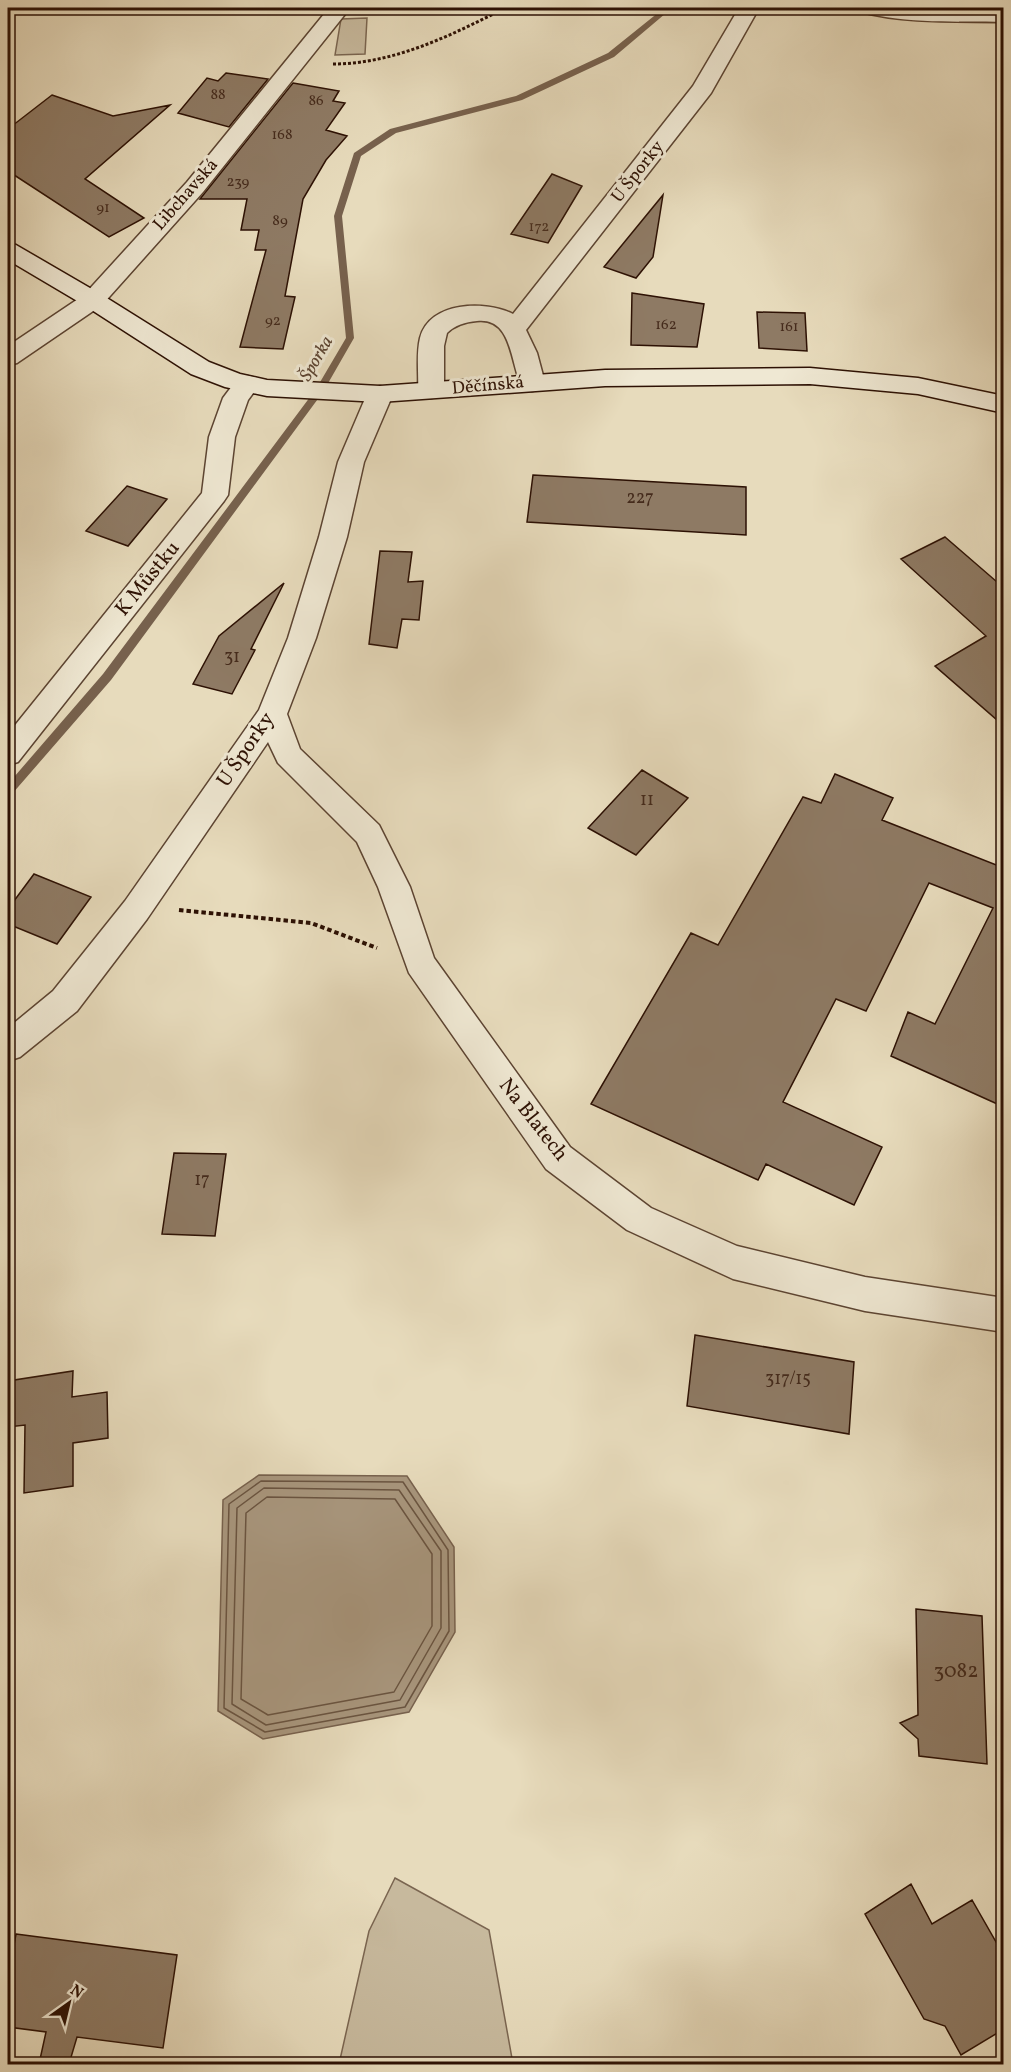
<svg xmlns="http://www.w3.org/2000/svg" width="1011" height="2072" font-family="Vollkorn,serif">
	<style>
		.green { fill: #c7b99d; stroke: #7a6550; stroke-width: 1.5 }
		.water { fill: #a8967d; stroke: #77614d; stroke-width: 1.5 }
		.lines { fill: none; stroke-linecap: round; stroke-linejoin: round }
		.shore { stroke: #6a5440; stroke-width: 1.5 }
		.stream { fill: #77614d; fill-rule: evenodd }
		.building { fill: #8e7a64; stroke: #2d1104; stroke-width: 1.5 }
		.street-casing { stroke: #5c4432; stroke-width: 3 }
		.secondary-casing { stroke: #2d1104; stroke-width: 3 }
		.path-far1 { stroke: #2d1104; stroke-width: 3; stroke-dasharray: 3 2; stroke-linecap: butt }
		.path { stroke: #2d1104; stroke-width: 4; stroke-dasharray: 4.5 3; stroke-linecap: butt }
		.street { fill: #efe8d3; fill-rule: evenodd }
		.secondary { fill: #efe8d3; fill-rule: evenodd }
		.labels { text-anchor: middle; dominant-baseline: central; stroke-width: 6; stroke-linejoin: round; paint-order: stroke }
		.far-number-label { font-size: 15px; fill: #452b1c }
		.far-street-label { font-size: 18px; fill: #2d1104; stroke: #efe8d3 }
		.far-water-label { font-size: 18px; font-style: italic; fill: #5e4634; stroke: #efe8d3 }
		.number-label { font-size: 18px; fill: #452b1c }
		.street-label { font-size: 21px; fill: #2d1104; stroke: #efe8d3 }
		.near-number-label { font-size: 21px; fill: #452b1c }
	</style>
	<rect width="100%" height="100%" fill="#e7dbbc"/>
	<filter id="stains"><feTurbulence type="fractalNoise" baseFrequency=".00333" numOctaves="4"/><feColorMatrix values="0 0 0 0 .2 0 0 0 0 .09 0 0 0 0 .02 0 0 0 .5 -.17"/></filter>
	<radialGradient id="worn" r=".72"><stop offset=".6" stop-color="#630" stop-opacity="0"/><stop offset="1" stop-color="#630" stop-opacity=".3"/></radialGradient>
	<path class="green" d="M367,18L365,54L335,55L341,19Z
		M395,1878L489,1930L513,2064H339L369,1931Z"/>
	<path class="water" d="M259,1475L407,1476L454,1547L455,1632L409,1712L263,1739L218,1711L223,1500Z"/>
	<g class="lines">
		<path class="shore" d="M261,1481L403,1482L448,1550L449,1631L405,1707L265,1732L224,1708L229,1504Z
			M264,1488L399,1490L441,1551V1628L400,1700L266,1725L232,1704L237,1508Z
			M267,1497L395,1499L432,1554V1626L394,1692L268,1715L241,1699L246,1513Z"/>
		<path class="stream" d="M664,8H672L614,57L522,100L396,133L361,156L342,216L354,338L323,392L111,680L12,794L8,795V784L103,674L316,389L346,338L334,216L354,153L390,129L516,96L608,53Z"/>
	</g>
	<path class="building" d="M226,73L268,79L229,127L178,113L207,78L218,81Z
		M293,83L339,91L333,101L345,103L326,130L347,136L326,160L303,199L285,296L295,297L283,349L240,347L266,250H255L259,230H241L247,199H200Z
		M52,95L113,116L170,105L85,179L144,218L109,237L8,171V129Z
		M552,174L582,186L548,243L511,234Z
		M663,195L653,257L636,278L604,267Z
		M632,293L704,304L697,347L631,345Z
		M757,312L805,313L807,351L759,348Z
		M533,475L746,487V535L527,522Z
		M127,486L167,499L128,546L86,531Z
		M945,537L1004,588V726L935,666L986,636L901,559Z
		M380,551L412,552L408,582L423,581L419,620L402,619L397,648L369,644Z
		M284,583L251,649L255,650L232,694L193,684L219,636Z
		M642,770L688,798L636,855L588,828Z
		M835,774L893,798L882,820L1004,868V1107L891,1056L908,1012L935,1024L993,908L929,883L866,1011L836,999L783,1102L882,1147L854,1205L766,1164L758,1180L591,1104L691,933L718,945L803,797L821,803Z
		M34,874L91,897L57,944L8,924V909Z
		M174,1153L226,1154L215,1236L162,1234Z
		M695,1335L854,1362L849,1434L687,1406Z
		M73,1371L72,1397L107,1392L108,1438L73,1443V1486L24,1493L25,1425L8,1427V1381Z
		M916,1609L982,1616L987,1764L919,1756L918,1739L900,1723L918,1715Z
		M911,1884L932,1924L972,1900L1004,1956V2029L961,2055L945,2026L924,2019L865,1914Z
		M16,1934L177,1955L163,2048L77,2037L69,2064H39L46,2032L8,2027V1977Z"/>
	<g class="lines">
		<defs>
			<path id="street" d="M329,8H350L203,192L102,305L17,363L8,365V346L84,295L187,182Z
				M739,8H759L711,93L526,330L537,353L545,383L541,389L532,391L523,389C510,367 514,317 477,321C465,322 455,325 447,333L444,346V390L440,396L431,398L422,396L418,390C419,373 416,355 420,338C429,301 486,300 513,314L693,86Z
				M858,8L1004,10V22C957,21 907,24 861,12Z
				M247,376L256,378L260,384L248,400L235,437L228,495L224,501L18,762L8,765V734L202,493L209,437L223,398L238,378Z
				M380,386L389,388L393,394L364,462L347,537L316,638L287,714L300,749L379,825L410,887L434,958L570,1147L651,1208L737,1246L865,1277L1004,1298V1332L865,1311L733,1279L627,1230L546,1169L409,973L378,887L357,842L278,763L268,742L147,919L77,1011L20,1057L8,1061V1028L53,991L125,901L259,710L288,638L319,537L338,462L367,394L371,388Z"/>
			<path id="secondary" d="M8,243L16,245L102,295L209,362L240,374L267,380L380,386L605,370L810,368L918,378L1004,396V413L918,394L810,384L605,386L380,402L267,396L225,387L191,374L84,305L8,260Z"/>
		</defs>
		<use href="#street" class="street-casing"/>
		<use href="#secondary" class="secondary-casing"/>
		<path class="path-far1" d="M333,64C394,64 452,35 505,8"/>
		<path class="path" d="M179,910L311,923L377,948"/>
		<use href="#street" class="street"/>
		<use href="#secondary" class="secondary"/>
	</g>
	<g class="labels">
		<g class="far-number-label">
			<text x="218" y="95">88</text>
			<text x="316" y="101">86</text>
			<text x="282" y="135">168</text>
			<text x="238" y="182">239</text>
			<text x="103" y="208">91</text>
			<text x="280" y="221">89</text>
			<text x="539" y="227">172</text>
			<text x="273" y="321">92</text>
			<text x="666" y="325">162</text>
			<text x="789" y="327">161</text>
		</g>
		<g class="far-street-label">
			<text transform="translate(638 172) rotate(-52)">U Šporky</text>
			<text transform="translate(186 195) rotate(-49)">Libchavská</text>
			<text transform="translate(488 386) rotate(-5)">Děčínská</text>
		</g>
		<g class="far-water-label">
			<text transform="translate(317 359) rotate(-60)">Šporka</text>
		</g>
		<g class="number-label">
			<text x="640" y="498">227</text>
			<text x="232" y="657">31</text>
			<text x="647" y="800">11</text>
			<text x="202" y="1180">17</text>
			<text x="788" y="1379">317/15</text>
		</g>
		<g class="street-label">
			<text transform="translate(148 579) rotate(-51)">K Můstku</text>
			<text transform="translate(246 750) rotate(-56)">U Šporky</text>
			<text transform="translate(533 1120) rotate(52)">Na Blatech</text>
		</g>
		<g class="near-number-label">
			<text x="956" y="1671">3082</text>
		</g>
	</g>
	<rect width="1011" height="2072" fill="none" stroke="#e7dbbc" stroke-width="30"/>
	<rect x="9" y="9" width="993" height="2054" fill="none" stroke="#2d1104" stroke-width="3"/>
	<rect x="15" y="15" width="981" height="2042" fill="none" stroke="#2d1104" stroke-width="1.5"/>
	<g transform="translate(69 2003) rotate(34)" stroke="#efe8d3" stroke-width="4.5" paint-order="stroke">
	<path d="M0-4.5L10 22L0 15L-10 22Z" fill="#2d1104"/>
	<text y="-9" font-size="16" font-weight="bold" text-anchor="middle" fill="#2d1104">N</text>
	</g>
	<rect width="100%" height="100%" filter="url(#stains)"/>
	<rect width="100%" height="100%" fill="url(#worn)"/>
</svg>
